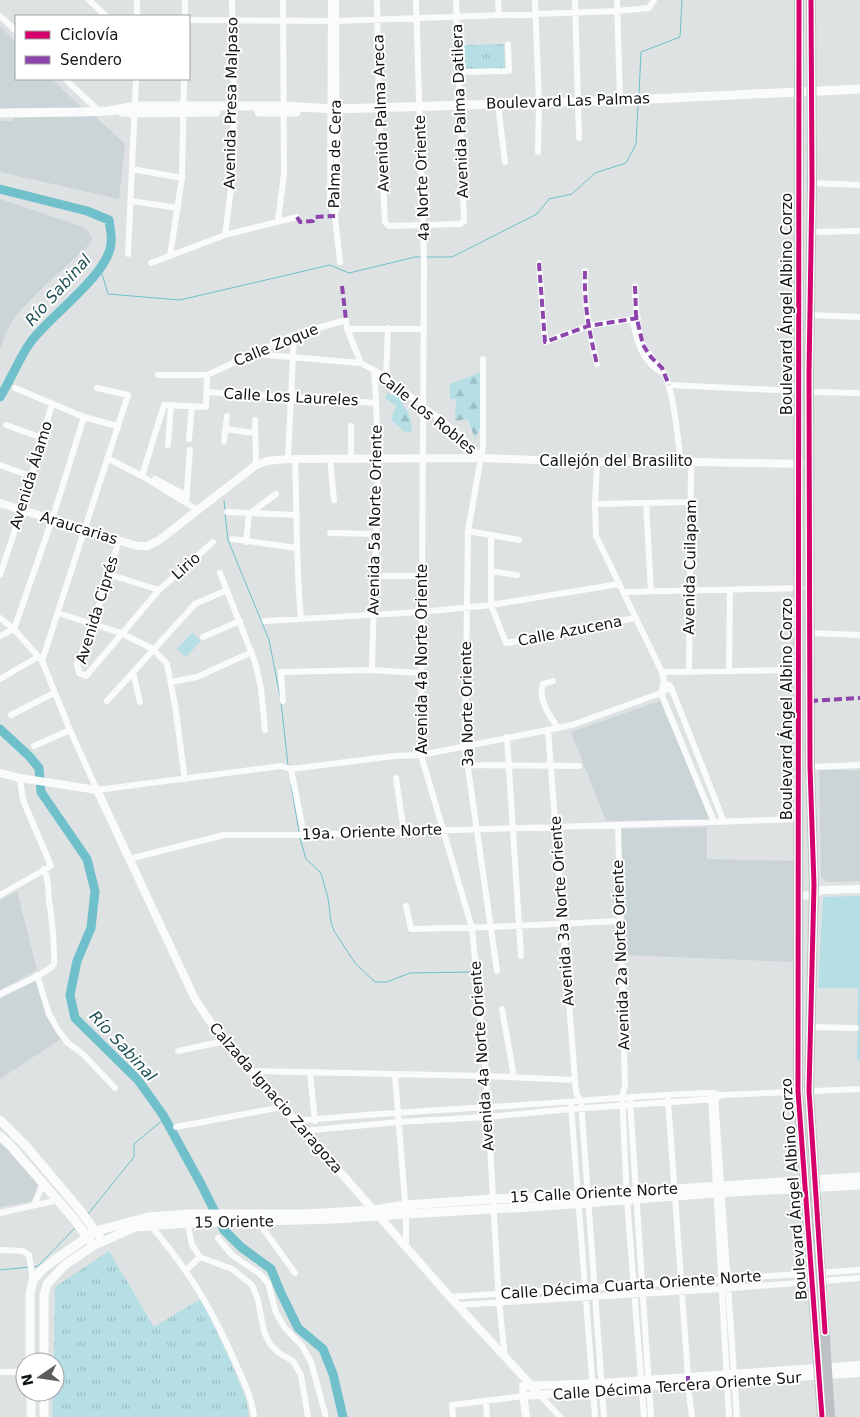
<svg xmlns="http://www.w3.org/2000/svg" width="860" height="1417" font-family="'DejaVu Sans',sans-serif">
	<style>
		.built { fill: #cbd5d7 }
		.forest { fill: url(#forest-firs) }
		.park { fill: url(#park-tufts) }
		.pitch { fill: #b5dee5 }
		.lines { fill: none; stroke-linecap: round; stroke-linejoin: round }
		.stream { stroke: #6fc0ca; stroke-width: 1 }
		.river { stroke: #6fc0ca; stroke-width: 9 }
		.minor { stroke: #fafbfb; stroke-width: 6 }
		.tertiary { stroke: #fafbfb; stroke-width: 8 }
		.secondary { stroke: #fafbfb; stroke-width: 9 }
		.primary { stroke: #bcc2c3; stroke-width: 10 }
		.quiet { stroke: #8e44ad; stroke-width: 4; stroke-dasharray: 8 4; stroke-linecap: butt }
		.cycleway-casing { stroke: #fff; stroke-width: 8 }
		.cycleway { stroke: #d6006c; stroke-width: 5 }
		.labels { text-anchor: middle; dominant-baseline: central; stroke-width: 4; stroke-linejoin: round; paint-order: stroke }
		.street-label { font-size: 15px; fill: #121515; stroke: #fff }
		.water-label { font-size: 16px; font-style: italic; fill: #1e4f55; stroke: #fff }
	</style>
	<defs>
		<pattern id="forest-firs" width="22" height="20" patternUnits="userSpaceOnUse" patternTransform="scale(1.25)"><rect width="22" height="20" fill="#b5dee5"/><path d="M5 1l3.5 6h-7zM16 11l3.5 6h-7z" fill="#9bbec4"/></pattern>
		<pattern id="park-tufts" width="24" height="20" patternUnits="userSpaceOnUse" patternTransform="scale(1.25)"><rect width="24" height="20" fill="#b5dee5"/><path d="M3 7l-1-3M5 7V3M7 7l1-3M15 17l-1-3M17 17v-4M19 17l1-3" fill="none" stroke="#9bbec4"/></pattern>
	</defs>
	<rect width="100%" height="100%" fill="#dee2e3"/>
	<path class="built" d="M0,26L16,43V79H52L84,110L0,109Z
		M13,115L95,116L125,144L119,199L0,172V121H13Z
		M0,199L80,226L88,231L93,239L88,246L38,292L14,318L6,333L0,349Z
		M660,701L710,819L606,821L571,732Z
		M819,770H860V881L827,882L821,877Z
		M707,827V859L794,861L793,962L623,955L619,829Z
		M17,891L37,970L0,990V900Z
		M37,979L62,1038L0,1079V999Z
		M0,1143L9,1151L38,1184L32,1201L0,1207Z"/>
	<path class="forest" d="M481,372L480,428L475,439L468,419L455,421L456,399H450V384Z
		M388,392L392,396L394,394L399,397L402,394L407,399L402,405C410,411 411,421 412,431L410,432H405L391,420L396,406L385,398Z"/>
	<path class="park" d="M504,44L505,70H465L464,45Z
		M109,1251L154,1327L201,1299L231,1362L246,1399L249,1417H52L53,1392H55V1362H54L55,1287Z"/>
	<path class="pitch" d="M192,633L201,641L186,657L177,649Z
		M860,896V1061H857L858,988H818L823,897Z"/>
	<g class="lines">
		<path class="stream" d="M639,95L641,52L680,37L682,0
			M426,257H452L537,214L549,199L572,194L595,173L626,163L636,144L638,104
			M100,267L108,294L180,300L330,265L349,273L415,257H422
			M224,501L225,510
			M225,514L228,540L269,640L280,696
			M281,702L288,765
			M291,784L299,832
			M300,838L306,859L321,873L328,898L331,922L334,931L355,963L375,982H387L410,973L472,972
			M88,1214L134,1157V1144L165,1118
			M33,1267L38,1266L75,1228
			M0,1270L29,1267"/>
		<path class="river" d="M0,189L87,211L109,220C110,227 112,235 111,243C109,275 49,316 30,343C18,360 11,380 0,397
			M0,729L29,756L39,768L41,792L87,859L95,891L91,928L77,961L70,995L75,1018L138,1080L163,1115L202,1186L224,1230L241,1247L271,1269L280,1291L298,1328L323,1349L333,1374L343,1417"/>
		<path class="minor" d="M89,0L106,16
			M137,0V16
			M331,0L330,204L335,215
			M336,0L337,203L335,216L340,262
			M377,0L379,107L385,222L389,226L460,224L464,221L456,0
			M416,0L424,264L421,755L472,928L486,1076L499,1302L505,1357
			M498,0L499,15
			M535,0L539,103L538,152
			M575,0L579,138
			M617,0L620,100
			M0,16L16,31
			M185,16V0
			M189,20L336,21L617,11L649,8L654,0
			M459,72L509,71L508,44
			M65,79L99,111
			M498,104L505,162
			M132,169L182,178
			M812,183L860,185
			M131,201L178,208
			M278,221L284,173L283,0
			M811,232L860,231
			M225,235L232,181L234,106L232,0
			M128,254L136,79
			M170,256L182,178L184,79
			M151,263L225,235L297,217
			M539,263L545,342L588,326L638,318
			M585,271C584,305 589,332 597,364
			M635,286C635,301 637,335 644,347C653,361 665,369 669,386C676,410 677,437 681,462
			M810,315L860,317
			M634,317L632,319C638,343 641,361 664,374
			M347,329H424
			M253,354L361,363L386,377L422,405L460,435L482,458
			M483,359V446L468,531L465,747L497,971
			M158,375H207
			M207,375L294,335L346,320L347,329L361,363
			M386,377L388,328
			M669,385L799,391
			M15,388L84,417L117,426
			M97,388L128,395L42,661L70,730L97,790L281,766L291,769
			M206,392L376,403
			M809,392L860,393
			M255,420L256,465
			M6,425L42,438
			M351,426V458
			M226,429L254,433
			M189,439L192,406
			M224,441L227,416
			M168,445L171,405
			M107,458L142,476L198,510
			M288,459L294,335
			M295,459C297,513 296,566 301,619
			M330,459L334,500
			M597,462L595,504L596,536L662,672L664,681L661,693L714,822
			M0,465L30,476
			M142,476L164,405L206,407L207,375
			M155,479L187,496
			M186,502L190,450
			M646,503L651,591
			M595,504L690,502
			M227,512L297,515
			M249,514L276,494
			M468,531L519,540
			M330,533L376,534
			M491,535V605L506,643L635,618
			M232,539L297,548
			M119,540L93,625L77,664L79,673L86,676L159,590L213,542
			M246,542L249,514
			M491,571L517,575
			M220,573L255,662L261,688L265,730
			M108,574L159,590
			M0,575L22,509L52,404
			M383,576H422
			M625,592L802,588
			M58,613L121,633L153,649L167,664L175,705L185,780
			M0,618L14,629L42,661
			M265,621L421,612L491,605L619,584
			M810,633L860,635
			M0,636L14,629L52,520L84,417
			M203,637L240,621
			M372,670C374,570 382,470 374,370
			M729,671L730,590
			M133,672L140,702
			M662,672L799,670
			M689,672L691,462
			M0,679L38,657
			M553,681L543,684C537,699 550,716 558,728
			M171,682L197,677L252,652
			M669,685L671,687L724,822
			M107,701L195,604L227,590
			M283,701L281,672L372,670L420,673
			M11,715L54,693
			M548,730L576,1093L581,1101L604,1417
			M507,737L521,956
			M34,746L70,730
			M467,765L579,766
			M810,767L860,765
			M291,769L394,756L421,755L558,728L572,725L661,693L671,687
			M291,769L304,835
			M396,778L404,832
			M618,825L625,1086L622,1096L627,1200L644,1417
			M129,859L224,835H304L799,819
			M0,895L51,866L23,800L20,778
			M406,906L411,929L491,927L620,921
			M37,975L49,1014L58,1030L67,1042L84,1055L115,1088
			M0,994C12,988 47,974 54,964C55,942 52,922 49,900C48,889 49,880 44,869
			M502,1009L514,1077
			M810,1027L856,1028
			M178,1051L225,1041
			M250,1071L486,1076L575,1080
			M310,1073L315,1121
			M395,1075L406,1214V1246
			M711,1096L729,1417
			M715,1096L737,1417
			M668,1100L688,1376
			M630,1101L651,1417
			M571,1105L595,1417
			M295,1121C370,1113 446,1110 522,1105C586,1101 650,1094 715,1093L721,1095
			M176,1127L282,1107
			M303,1131L398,1122L487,1117L571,1109L716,1099L721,1095L860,1089
			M34,1205L43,1184
			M0,1213L58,1200
			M256,1219L295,1273
			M187,1221L192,1245L200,1257L232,1269L252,1285L258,1300L264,1332L270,1344L279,1353L293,1361L301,1375L308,1417
			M150,1225C188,1269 212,1309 235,1362C243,1380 252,1397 254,1417
			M218,1238L232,1255L260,1274L268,1283L276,1313L285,1328L302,1346L311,1362L326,1417
			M0,1250L23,1251L29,1255L33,1280
			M186,1270L200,1257
			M450,1297L860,1270
			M458,1305L721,1289L860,1278
			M0,1372H25
			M688,1384L692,1417
			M540,1395L560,1417
			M486,1402L487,1417
			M453,1417L452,1405L524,1396"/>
		<path class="tertiary" d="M0,503L137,546H147L158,541L256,465L267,461L288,459L482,458L597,462H691L803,464
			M0,773L20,778L97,790L195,999L217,1032L450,1297L540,1395
			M799,896L813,895L821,890L860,889
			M523,1386L602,1383L860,1365
			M523,1392L526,1417
			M524,1396L649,1386L860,1373"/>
		<path class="secondary" d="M122,112L135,113L216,112
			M259,112H296
			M0,113L81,112L109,111L135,106H283L336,109L631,100L860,89
			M0,1120L26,1146L79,1209L99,1236
			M0,1136L9,1144L73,1218L91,1242
			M30,1362V1293L33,1280L42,1270L56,1259L96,1231L148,1217L186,1214H305L374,1210L405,1205L493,1199L579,1195L860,1177
			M44,1362V1296L47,1284L65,1265L93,1246L135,1227L188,1223L335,1219L406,1214L546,1206L715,1193L860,1185
			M31,1392V1417
			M44,1417V1392"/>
		<path class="primary" d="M799,0L798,1091L822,1417
			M811,0L812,183L809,374L810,767L814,885L809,1091L830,1417"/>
		<path class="quiet" d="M297,217L300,222L313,221L315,217L335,216
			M539,263L545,342L588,326L638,318
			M585,271C584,305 589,332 597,364
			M342,286L346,320
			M635,286L636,315L643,345L651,357L662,368L669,385
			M810,701L860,698
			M688,1376V1384"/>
		<defs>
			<path id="cycleway" d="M799,0L798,1091L822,1417
				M811,0L812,183L809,374L810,767L814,885L809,1091L825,1332"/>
		</defs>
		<use href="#cycleway" class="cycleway-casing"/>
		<use href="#cycleway" class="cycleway"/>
	</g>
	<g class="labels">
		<g class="street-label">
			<text transform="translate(568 101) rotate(-2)">Boulevard Las Palmas</text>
			<text transform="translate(231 103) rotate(-89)">Avenida Presa Malpaso</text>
			<text transform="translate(460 111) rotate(-92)">Avenida Palma Datilera</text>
			<text transform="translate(381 113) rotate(-92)">Avenida Palma Areca</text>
			<text transform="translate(335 154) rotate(-89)">Palma de Cera</text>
			<text transform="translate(422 178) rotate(-92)">4a Norte Oriente</text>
			<text transform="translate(787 304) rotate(-90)">Boulevard Ángel Albino Corzo</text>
			<text transform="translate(276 345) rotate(-22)">Calle Zoque</text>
			<text transform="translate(291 397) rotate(3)">Calle Los Laureles</text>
			<text transform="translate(427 413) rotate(39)">Calle Los Robles</text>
			<text x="616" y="461">Callejón del Brasilito</text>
			<text transform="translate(31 475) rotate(-73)">Avenida Álamo</text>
			<text transform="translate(375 520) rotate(-89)">Avenida 5a Norte Oriente</text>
			<text transform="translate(79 528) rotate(17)">Araucarias</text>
			<text transform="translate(186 566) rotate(-42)">Lirio</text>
			<text transform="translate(690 567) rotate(-89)">Avenida Cuilapam</text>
			<text transform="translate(97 610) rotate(-73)">Avenida Ciprés</text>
			<text transform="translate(570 631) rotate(-11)">Calle Azucena</text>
			<text transform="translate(422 659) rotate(-90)">Avenida 4a Norte Oriente</text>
			<text transform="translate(467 704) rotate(-91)">3a Norte Oriente</text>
			<text transform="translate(787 709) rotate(-90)">Boulevard Ángel Albino Corzo</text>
			<text transform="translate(372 832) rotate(-2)">19a. Oriente Norte</text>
			<text transform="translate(562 911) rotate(-94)">Avenida 3a Norte Oriente</text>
			<text transform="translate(621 955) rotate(-92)">Avenida 2a Norte Oriente</text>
			<text transform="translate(482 1056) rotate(-94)">Avenida 4a Norte Oriente</text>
			<text transform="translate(276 1098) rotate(49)">Calzada Ignacio Zaragoza</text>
			<text transform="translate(794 1189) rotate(-94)">Boulevard Ángel Albino Corzo</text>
			<text transform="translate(594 1193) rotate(-3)">15 Calle Oriente Norte</text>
			<text transform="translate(234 1222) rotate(-1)">15 Oriente</text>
			<text transform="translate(631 1285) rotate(-4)">Calle Décima Cuarta Oriente Norte</text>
			<text transform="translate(677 1386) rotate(-4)">Calle Décima Tercera Oriente Sur</text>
		</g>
		<g class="water-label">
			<text transform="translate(58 290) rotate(-48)">Río Sabinal</text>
			<text transform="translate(123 1046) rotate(47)">Río Sabinal</text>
		</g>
	</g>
	<rect x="15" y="15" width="175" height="65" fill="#ffffff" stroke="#a0a1a1"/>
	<rect x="25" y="31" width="25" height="8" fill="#d6006c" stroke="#a0a1a1"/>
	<text x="60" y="40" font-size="15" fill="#121515">Ciclovía</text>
	<rect x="25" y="56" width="25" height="8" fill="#8e44ad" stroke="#a0a1a1"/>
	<text x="60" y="65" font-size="15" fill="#121515">Sendero</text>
	<g transform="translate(40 1377) rotate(257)"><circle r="24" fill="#ffffff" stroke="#a0a1a1"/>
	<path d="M0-4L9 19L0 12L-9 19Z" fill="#595d5d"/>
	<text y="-8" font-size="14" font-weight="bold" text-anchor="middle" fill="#121515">N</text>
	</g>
</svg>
